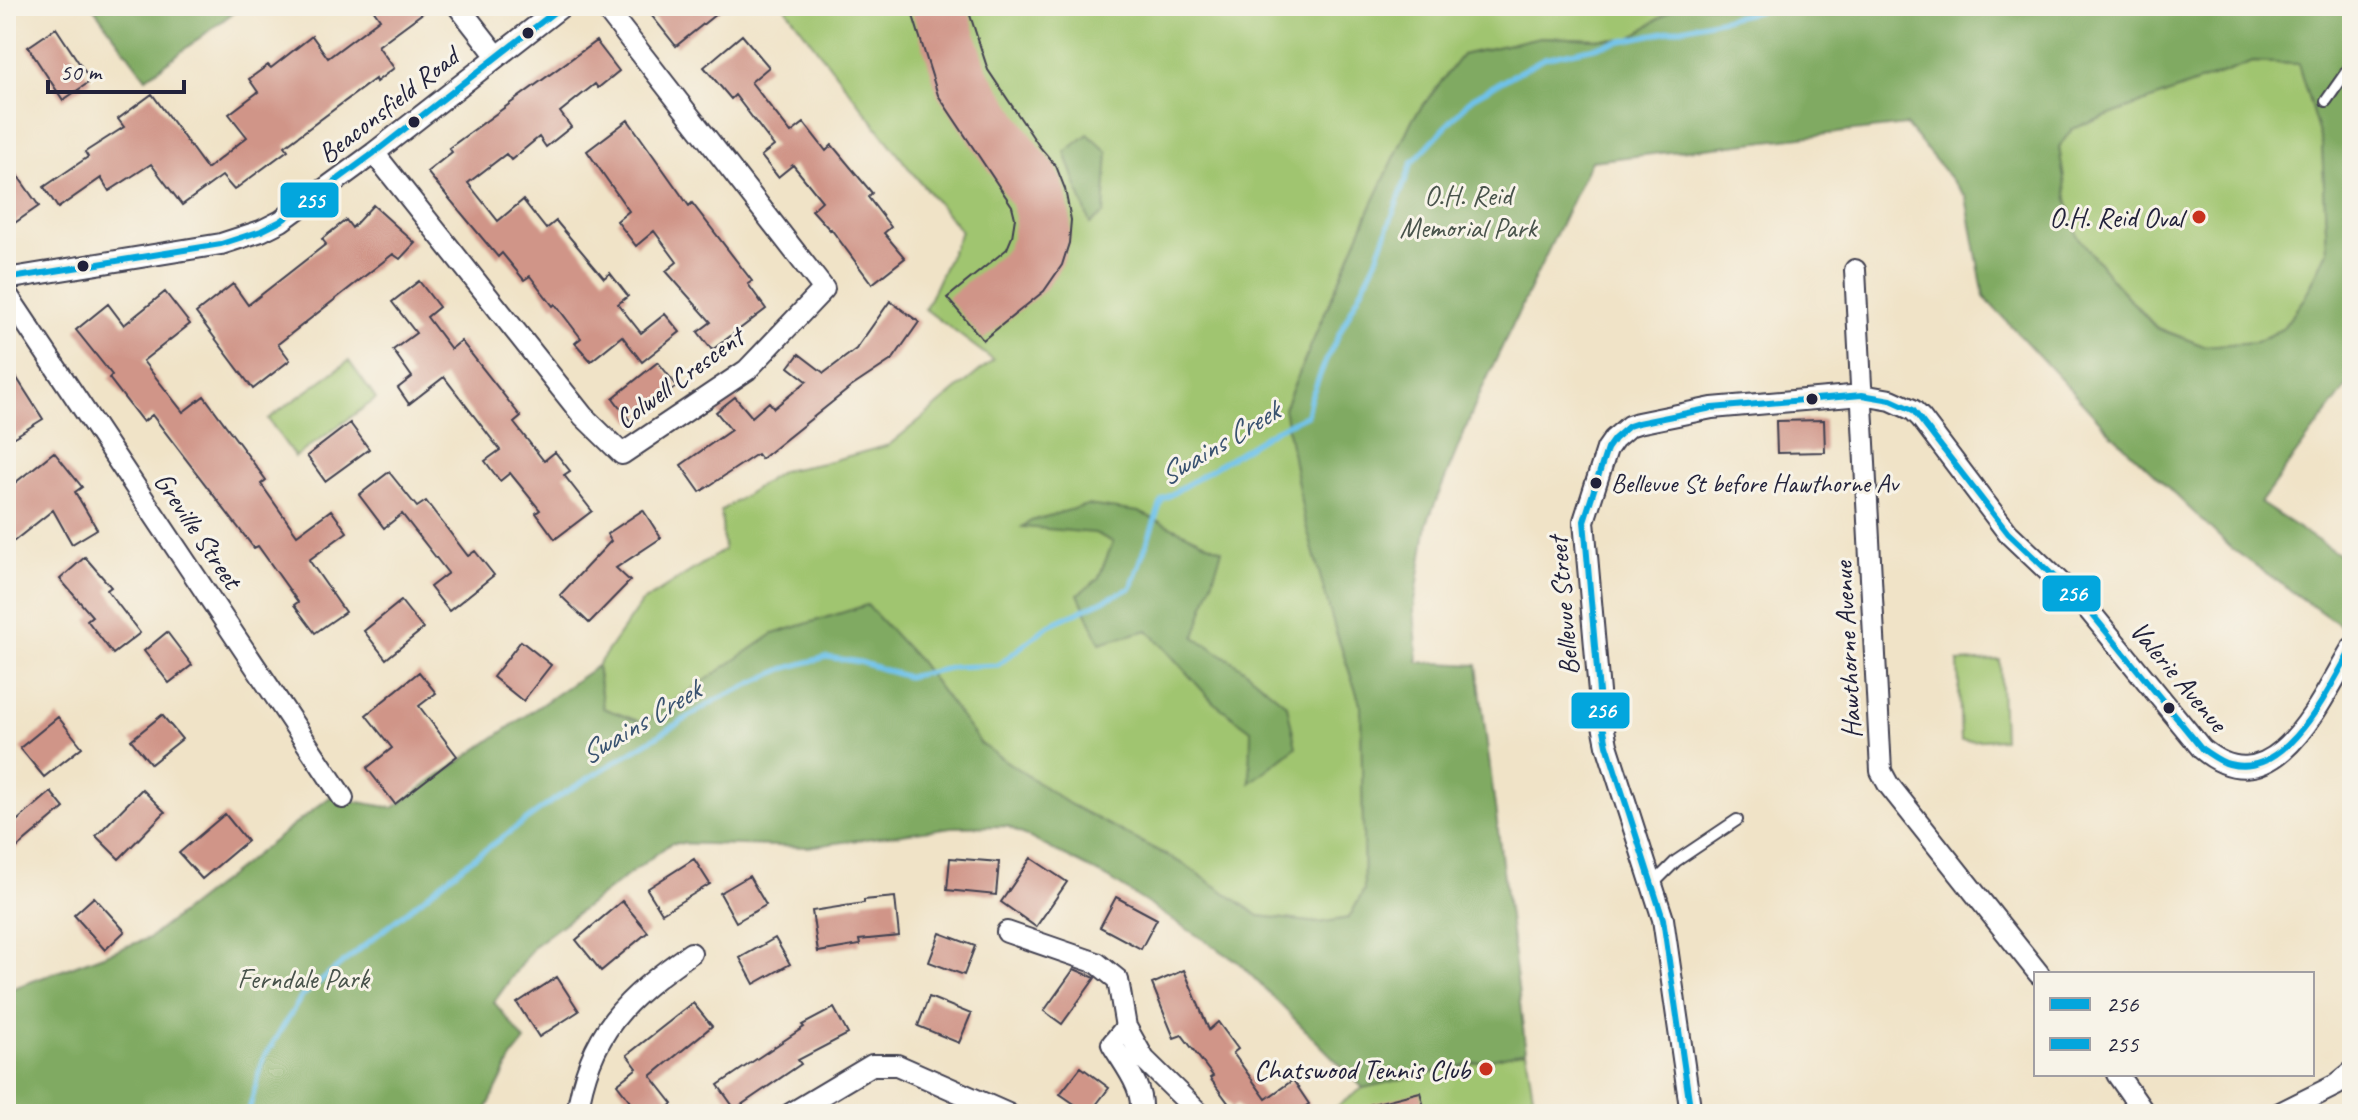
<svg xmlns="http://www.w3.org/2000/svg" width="2358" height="1120" font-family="Caveat,sans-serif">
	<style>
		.green { fill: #a0c56f; stroke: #617455; stroke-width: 2 }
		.forest { fill: #80aa62; stroke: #51664e; stroke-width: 2; fill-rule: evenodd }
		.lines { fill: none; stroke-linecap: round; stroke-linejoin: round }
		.stream { stroke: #6ec2eb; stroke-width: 5 }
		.building { fill: #d09588 }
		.service-casing { stroke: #413f50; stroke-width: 14 }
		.minor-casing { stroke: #413f50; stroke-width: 24 }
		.service { stroke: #fff; stroke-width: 10 }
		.minor { stroke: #fff; stroke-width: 20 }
		.bus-1-casing { stroke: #f7f3e8; stroke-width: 12 }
		.bus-2-casing { stroke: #f7f3e8; stroke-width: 12 }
		.bus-1 { stroke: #03a6dd; stroke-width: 6 }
		.bus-2 { stroke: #03a6dd; stroke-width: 6 }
		.bus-dot { fill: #22223b; stroke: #f7f3e8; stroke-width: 3 }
		.poi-dot { fill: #c8321e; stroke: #f7f3e8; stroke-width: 3 }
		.labels { text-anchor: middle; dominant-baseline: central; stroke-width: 6; stroke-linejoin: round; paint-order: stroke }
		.bus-label { font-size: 26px; fill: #22223b; stroke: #f7f3e8; text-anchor: start }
		.street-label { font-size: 28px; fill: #22223b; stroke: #f7f3e8 }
		.park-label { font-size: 28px; fill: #48534b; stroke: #f7f3e8 }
		.poi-label { font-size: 28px; fill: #22223b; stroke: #f7f3e8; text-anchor: end }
		.water-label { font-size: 30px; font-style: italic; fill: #395270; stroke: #f7f3e8 }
		.line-badge { stroke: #f7f3e8; stroke-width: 3 }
		.badge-label { font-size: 22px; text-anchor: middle; font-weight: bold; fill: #fff }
	</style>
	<rect width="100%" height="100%" fill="#f7f3e8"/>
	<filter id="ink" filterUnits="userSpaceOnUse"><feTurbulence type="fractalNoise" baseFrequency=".0125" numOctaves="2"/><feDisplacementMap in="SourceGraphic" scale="16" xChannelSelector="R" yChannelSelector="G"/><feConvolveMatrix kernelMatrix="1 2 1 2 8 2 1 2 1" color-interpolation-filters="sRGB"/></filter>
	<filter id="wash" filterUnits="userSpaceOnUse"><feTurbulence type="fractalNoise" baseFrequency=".006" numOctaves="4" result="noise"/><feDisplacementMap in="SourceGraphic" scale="32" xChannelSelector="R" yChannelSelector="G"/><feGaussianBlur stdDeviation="1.8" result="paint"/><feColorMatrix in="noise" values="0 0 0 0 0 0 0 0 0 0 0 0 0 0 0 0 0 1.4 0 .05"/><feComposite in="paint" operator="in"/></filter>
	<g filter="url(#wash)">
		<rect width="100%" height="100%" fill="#f0e3c7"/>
		<path class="green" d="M784,6H1677L1628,40L1540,37L1462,55L1412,120L1319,325L1334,626L1361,706L1364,890L1349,918L1319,923L1259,916L1185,865L1069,804L981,744L918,660L687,693L643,723L603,708L597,666L641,603L724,550L721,511L782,471L823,463L889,445L993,360L925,309L961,231L911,171Z
			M2253,62L2298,64L2322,144L2327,251L2305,297L2282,329L2256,342L2204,346L2156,327L2115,283L2077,235L2067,199L2059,147L2072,129Z
			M349,361L376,399L295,457L268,419Z
			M2000,660L2003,739L1961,741L1958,662Z
			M1526,1051L1536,1114H1326L1363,1088Z"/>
		<path class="forest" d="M92,6H242L146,78Z
			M1677,6H2352V379L2260,503L2352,563V634L2231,548L2111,433L1984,297L1966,197L1906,125L1591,161L1481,391L1427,523L1414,609L1418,662L1477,665L1526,1051L1363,1088L1238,962L1108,878L1007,826L952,827L808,847L671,843L535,945L494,1002L525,1041L513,1056L484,1114H6V991L149,938L330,797L393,808L597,666L603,708L643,723L773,634L867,605L918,660L981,744L1069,804L1185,865L1259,916L1319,923L1349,918L1364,890L1361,706L1334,626L1304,518L1284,408L1369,211L1412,120L1462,55L1540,37L1628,40ZM2253,62L2298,64L2322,144L2327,251L2305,297L2282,329L2256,342L2204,346L2156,328L2115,283L2077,235L2067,199L2059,147L2072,129Z
			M1088,134L1108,152L1104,213L1090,224L1065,152Z
			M1087,505L1139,512L1222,550L1195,637L1241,667L1287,705L1296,747L1250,783L1251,730L1213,702L1148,630L1100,643L1078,594L1098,579L1113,542L1095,533L1022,527L1031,521Z"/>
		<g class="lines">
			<path class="stream" d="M248,1114L263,1059L302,996L464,865L558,797L716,700L783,669L826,657L860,662L907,677L954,667L998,665L1049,625L1131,588L1162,500L1275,430L1307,415L1310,400L1326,360L1375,263L1412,163L1472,98L1544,58L1784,6"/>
		</g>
		<g id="blocks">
			<path class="building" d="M371,6H432L378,46L394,68L376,82L375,79L285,146L288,150L234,190L222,176L182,205L151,164L109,191L101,178L58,208L44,187L88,157L85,152L124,127L118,119L152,94L207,169L247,137L229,114L258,92L249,79L268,65L271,68L312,36L328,58L380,19Z
				M644,6H726L676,46Z
				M910,6H967L988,70L1039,146L1056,166L1065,189L1071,220L1069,243L1062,265L1044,291L983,340L947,298L1007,249L1012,237L1015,218L1012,206L938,95Z
				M56,28L91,81L63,100L28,47Z
				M742,35L769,67L751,82L791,133L804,123L826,151L832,145L872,193L868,197L891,227L884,233L905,258L872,284L831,229L830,230L812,210L822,201L793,165L778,177L761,156L774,146L735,95L731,99L704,67Z
				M596,41L619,71L598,88L595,84L560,112L571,127L546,147L539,137L511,160L506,154L468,183L498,221L523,200L546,229L556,221L604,278L610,273L628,296L618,304L641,333L665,314L680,332L642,362L622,336L591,361L575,343L581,338L555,304L553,306L530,276L524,280L502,253L498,257L427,172L452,152L449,148Z
				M628,120L689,206L692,203L752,281L748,284L766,309L712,350L698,332L711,322L666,271L677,262L654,231L636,246L617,221L629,211L587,151Z
				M15,172L39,206L6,229V178Z
				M373,205L415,243L400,259L393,254L278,344L290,360L253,389L196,313L233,284L248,305L326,244L322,239L346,220L352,228Z
				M419,281L439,307L427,317L451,349L461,341L521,417L514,423L544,461L555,452L570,471L564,475L592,511L555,539L536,513L540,510L510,473L500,481L485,461L500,450L444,377L409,404L398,388L412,377L393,350L416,333L392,302Z
				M165,292L190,324L143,361L183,412L204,396L266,480L261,484L297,535L331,510L347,532L309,560L345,612L315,633L294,605L298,602L258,546L254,548L152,415L143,422L109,378L112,375L76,330L108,304L124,325Z
				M890,301L919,322L893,359L851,387L761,459L757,454L700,492L681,465L731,430L716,412L735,397L752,417L769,402L774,408L807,381L789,367L799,354L824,373L856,349Z
				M6,361L43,419L6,442Z
				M658,362L677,386L631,422L613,398Z
				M1824,420L1825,452L1777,453L1776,421Z
				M350,423L369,449L325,481L307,456Z
				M54,452L82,487L75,492L97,529L72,544L53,510L14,541L6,531V490Z
				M389,472L417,507L426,501L468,556L475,551L494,575L449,611L430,587L448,573L402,514L384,528L359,495Z
				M643,510L661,538L616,568L630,581L589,623L560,595L611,541L607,534Z
				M85,557L111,587L107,590L140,633L113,654L87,620L92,616L60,579Z
				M401,601L423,629L386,659L364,631Z
				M167,632L192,665L169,683L144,651Z
				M521,641L551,665L523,701L493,677Z
				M419,672L436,693L419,706L457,756L395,804L367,768L392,748L366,715Z
				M162,715L182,739L151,764L131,740Z
				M58,717L82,747L44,777L20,748Z
				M142,789L165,812L119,859L96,836Z
				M51,792L64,808L6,857V830Z
				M225,814L247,841L202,879L179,853Z
				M950,858L999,862L996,895L947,890Z
				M1031,858L1067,882L1036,927L1001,902Z
				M694,859L710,884L662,913L647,889Z
				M749,876L766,905L736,922L720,893Z
				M94,897L125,931L105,950L74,915Z
				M895,897L899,936L859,940L860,945L818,952L812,911L864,903V900Z
				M1116,897L1157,919L1141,949L1100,927Z
				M622,901L648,932L601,971L576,940Z
				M940,933L975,946L964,975L929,962Z
				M775,938L790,964L754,984L740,958Z
				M1074,969L1095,978L1062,1024L1044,1011Z
				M1184,970L1209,1030L1218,1022L1238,1049L1233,1053L1266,1099L1293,1080L1309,1104L1294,1114H1244L1237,1104L1232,1108L1210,1078L1213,1076L1182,1035L1174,1038L1152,984Z
				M557,977L579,1011L539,1037L517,1003Z
				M929,997L971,1014L959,1043L918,1026Z
				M693,1003L712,1026L651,1076L673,1104L660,1114H614L630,1101L617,1084L637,1068L627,1055Z
				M834,1008L848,1034L798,1060L801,1064L735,1109L718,1085L804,1027L802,1025Z
				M1081,1067L1109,1088L1089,1114L1060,1094Z
				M1420,1092L1426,1114H1354L1353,1109Z"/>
		</g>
	</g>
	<g filter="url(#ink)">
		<use href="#blocks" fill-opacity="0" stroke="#413f50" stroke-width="2"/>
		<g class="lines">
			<defs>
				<path id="service" d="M2326,101L2352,64
					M1653,884L1676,861L1737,820"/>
				<path id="minor" d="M458,6L497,56
					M374,153L583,416L622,454L747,370L824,289L604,6
					M1855,270L1881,771L1888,784L2039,974
					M6,279L221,244L261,231L281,221L374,153L562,6
					M6,293L343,798
					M1007,932L1097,963L1118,980L1126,1027L1112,1044C1124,1065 1146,1090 1140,1114
					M1126,1027L1144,1059L1200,1114
					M2117,1074L2145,1114
					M577,1114C589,1032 626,998 691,953
					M790,1114L872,1065H897L1008,1114
					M1691,1114L1663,919L1607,745L1601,715L1584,521L1607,449L1614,439L1629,426L1638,423L1712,408L1862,395L1891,400L1913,410L1921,418L2008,533L2087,608L2202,749C2275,810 2321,699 2352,648
					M2278,1114L2336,1085L2352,1072"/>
			</defs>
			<use href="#service" class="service-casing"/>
			<use href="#minor" class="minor-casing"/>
			<use href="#service" class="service"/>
			<use href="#minor" class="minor"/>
			<defs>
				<path id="bus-1" d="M1691,1114L1663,919L1607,745L1601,715L1584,521L1607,449L1614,439L1629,426L1638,423L1712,408L1862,395L1891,400L1913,410L2008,533L2087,608L2202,749C2210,754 2220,762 2229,764C2288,780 2329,688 2352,648"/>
				<path id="bus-2" d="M6,279L221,244L261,231L281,221L374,153L562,6"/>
			</defs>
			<use href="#bus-1" class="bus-1-casing"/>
			<use href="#bus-2" class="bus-2-casing"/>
			<use href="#bus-1" class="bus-1"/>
			<use href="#bus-2" class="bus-2"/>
		</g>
	</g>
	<g class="bus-dot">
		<circle cx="528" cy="33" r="7"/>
		<circle cx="414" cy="122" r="7"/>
		<circle cx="83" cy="266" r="7"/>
		<circle cx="1812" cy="399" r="7"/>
		<circle cx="1596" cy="483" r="7"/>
		<circle cx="2169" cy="708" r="7"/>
	</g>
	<g class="poi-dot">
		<circle cx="2199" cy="217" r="8"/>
		<circle cx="1486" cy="1069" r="8"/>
	</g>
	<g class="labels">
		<g class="bus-label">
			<text x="1611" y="483">Bellevue St before Hawthorne Av</text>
		</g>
		<g class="street-label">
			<text transform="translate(388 105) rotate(-38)">Beaconsfield Road</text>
			<text transform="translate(679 378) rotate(-36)">Colwell Crescent</text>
			<text transform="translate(198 530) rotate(56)">Greville Street</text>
			<text transform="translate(1563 606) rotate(-95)">Bellevue Street</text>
			<text transform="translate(1847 650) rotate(-93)">Hawthorne Avenue</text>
			<text transform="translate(2179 676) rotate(50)">Valerie Avenue</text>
		</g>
		<g class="park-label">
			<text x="1468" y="195">O.H. Reid<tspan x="1468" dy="32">Memorial Park</tspan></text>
			<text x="303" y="978">Ferndale Park</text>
		</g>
		<g class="poi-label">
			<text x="2183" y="217">O.H. Reid Oval</text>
			<text x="1470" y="1069">Chatswood Tennis Club</text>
		</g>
		<g class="water-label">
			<text transform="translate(1219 443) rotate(-31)">Swains Creek</text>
			<text transform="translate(640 722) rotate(-31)">Swains Creek</text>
		</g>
	</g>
	<g class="line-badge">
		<rect x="279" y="181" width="61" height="38" rx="8" fill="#03a6dd"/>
		<rect x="2041" y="574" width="61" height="39" rx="8" fill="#03a6dd"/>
		<rect x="1570" y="691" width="61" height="39" rx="8" fill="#03a6dd"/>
	</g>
	<g class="badge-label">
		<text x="310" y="208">255</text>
		<text x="2072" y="601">256</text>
		<text x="1601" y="718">256</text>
	</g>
	<rect width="2358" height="1120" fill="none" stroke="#f7f3e8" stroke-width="32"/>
	<rect x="2034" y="972" width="280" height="104" fill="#f7f3e8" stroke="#a29fa3" stroke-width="2"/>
	<rect x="2050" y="998" width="40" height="12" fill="#03a6dd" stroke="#a29fa3" stroke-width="2"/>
	<text x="2106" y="1012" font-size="24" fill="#22223b">256</text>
	<rect x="2050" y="1038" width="40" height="12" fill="#03a6dd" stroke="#a29fa3" stroke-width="2"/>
	<text x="2106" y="1052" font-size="24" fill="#22223b">255</text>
	<path d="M48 80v12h136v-12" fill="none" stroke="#22223b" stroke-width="4"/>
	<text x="60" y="80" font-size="24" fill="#22223b" stroke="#f7f3e8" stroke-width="6" paint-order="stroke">50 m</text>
</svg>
